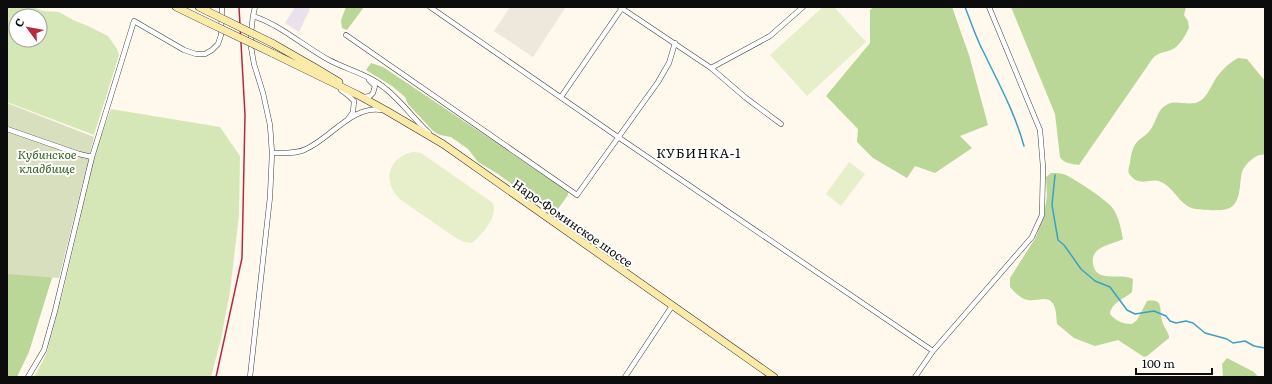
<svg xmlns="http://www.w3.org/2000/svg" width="1272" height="384" font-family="Literata,serif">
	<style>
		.industrial { fill: #e9e1eb }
		.green { fill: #d6e7b7; fill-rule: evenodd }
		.forest { fill: #bbd797 }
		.cemetery { fill: #d8dfbf }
		.pitch { fill: #e6efc9 }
		.plaza { fill: #ede7dc }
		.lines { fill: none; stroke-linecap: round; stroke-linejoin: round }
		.stream { stroke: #3ca0c8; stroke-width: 1.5 }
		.street-casing { stroke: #3f3f3f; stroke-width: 5.5 }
		.secondary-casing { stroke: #2e2e2e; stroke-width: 8 }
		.street { stroke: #fff; stroke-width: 4.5 }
		.secondary { stroke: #fceaa9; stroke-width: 7 }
		.rail { stroke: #b72940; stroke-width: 1.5 }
		.secondary-bridge-casing { stroke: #2e2e2e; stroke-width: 8; stroke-linecap: butt }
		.secondary-bridge { stroke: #fceaa9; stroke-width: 7 }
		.labels { text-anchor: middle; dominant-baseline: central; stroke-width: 4; stroke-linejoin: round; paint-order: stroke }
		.park-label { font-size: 12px; font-style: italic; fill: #34621f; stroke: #fff }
		.street-label { font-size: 12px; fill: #0c0c0c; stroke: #fff }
		.neighbourhood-label { font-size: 13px; letter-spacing: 1px; fill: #0c0c0c; stroke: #fff }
	</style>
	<rect width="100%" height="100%" fill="#fef9ec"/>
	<path class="industrial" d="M295,7H306L310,9L299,32L285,23Z"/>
	<path class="green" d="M7,7H33L43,11L59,12L73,20L88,26L108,36L117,49L119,55L94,135L7,102ZM16,16H40V40H16Z
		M111,109L220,127L240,156L239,215L230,292L221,339L211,377H34L46,355L63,292L97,147Z"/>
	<path class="forest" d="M346,7H364L347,30L342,28L341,20Z
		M874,7H952L969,55L988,125L960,136L972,148L935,173L915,166L907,178L873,158L857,142L858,129L826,96L870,43V10Z
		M1011,7H1186L1184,15L1188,21L1189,28C1185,36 1179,47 1171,50C1163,53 1159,52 1153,58L1079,165C1072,164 1063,163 1060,157L1055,114Z
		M1238,58L1247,59L1265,81V155C1259,154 1256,156 1251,160C1247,163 1244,167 1242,172C1239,183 1242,205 1227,209C1220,211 1203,210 1196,209C1180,207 1175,188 1161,182C1151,177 1140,188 1130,175C1127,172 1129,167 1130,163C1131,155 1132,147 1138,141C1142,137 1148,134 1151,129C1157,120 1157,109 1168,104C1177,100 1189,106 1198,102C1207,98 1211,86 1216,78C1222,70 1230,62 1238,58Z
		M371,63L383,67L568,191V195L555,213H551L498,174L478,162L468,149L451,137L440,135L433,131L408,104L405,97L392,86L366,70Z
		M7,171L56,265L29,352L17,377H7Z
		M1051,173C1056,173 1061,173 1066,175C1077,181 1108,200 1114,210C1119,218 1121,229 1123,239C1112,245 1090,246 1093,264C1096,284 1122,272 1133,279L1132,292C1124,299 1111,303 1110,314C1116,321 1123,324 1132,324L1137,320L1147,301C1164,298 1159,309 1162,320C1163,326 1167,330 1169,336V338L1147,356L1144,357L1118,340L1095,346L1074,338L1057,324C1056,315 1057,299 1044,299C1039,299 1033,301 1028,300C1020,299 1015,292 1010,287V278L1036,237L1044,214L1047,196L1046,177Z
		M1227,358L1254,372L1258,377H1223L1222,364Z"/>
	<path class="cemetery" d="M7,103L94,137L59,278L7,274Z"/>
	<path class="pitch" d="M823,7H834L866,42L807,96L770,55Z
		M414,152L421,153L493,203C498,218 482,234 472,243L464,242L456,238L401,200C381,183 388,156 414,152Z
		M849,162L865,174L841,206L826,194Z"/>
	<path class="plaza" d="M510,7H566L533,57L494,31Z"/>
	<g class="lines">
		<path class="stream" d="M965,7C971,22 976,38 984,53C999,84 1015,113 1024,146
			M1055,175L1052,205L1058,240L1064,245L1081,269L1095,281L1110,287L1127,310L1135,314L1154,311L1166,316L1170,321L1176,323L1186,321L1193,323L1205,333L1227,339L1233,343L1245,341L1254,346L1265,348"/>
		<defs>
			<path id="street" d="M430,7L618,137L933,351
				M620,7L711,68L746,98L781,124
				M253,16C281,25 303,46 329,60C348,70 370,75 386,89C402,102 414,119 429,133
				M346,35L577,195L658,82L669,63L675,43
				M711,68L770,36L803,7
				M341,90L349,96L354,101L353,112L348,119
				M364,97L370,96L373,93L375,86L369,80
				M561,97L622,8
				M7,129L79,154L92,157
				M272,153C283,153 297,154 306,149C331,138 352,105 382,110
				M28,377L44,350L55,311L92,157L134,21L184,50L196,54H205L212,50L218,44L221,35L222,7
				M250,377L270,197L272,153L270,125L263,93L254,64L251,47V33L253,16L255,7
				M625,377L672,306
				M915,377L933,351L1032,237L1042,215L1043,167L1040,130L989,7"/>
			<path id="secondary" d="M176,7L209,23
				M199,7L209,12
				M272,43L314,67L339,82
				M272,53L358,95L387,111L443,144L774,377"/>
		</defs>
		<use href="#street" class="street-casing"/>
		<use href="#secondary" class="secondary-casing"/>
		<use href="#street" class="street"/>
		<use href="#secondary" class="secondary"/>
		<path class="rail" d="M216,377L242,258L245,115L239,7"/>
		<defs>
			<path id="secondary-bridge" d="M209,12L272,43
				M209,23L272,53"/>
		</defs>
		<use href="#secondary-bridge" class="secondary-bridge-casing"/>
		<use href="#secondary-bridge" class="secondary-bridge"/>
	</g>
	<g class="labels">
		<g class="park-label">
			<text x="47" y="154">Кубинское<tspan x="47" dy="14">кладбище</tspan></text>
		</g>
		<g class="street-label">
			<text transform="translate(573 223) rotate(35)">Наро-Фоминское шоссе</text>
		</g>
		<g class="neighbourhood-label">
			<text x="699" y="152">КУБИНКА-1</text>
		</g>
	</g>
	<rect width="1272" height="384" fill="none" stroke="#0c0c0c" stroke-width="16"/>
	<g transform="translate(28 28) rotate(302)"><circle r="19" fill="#ffffff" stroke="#9e9e9e"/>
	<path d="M0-3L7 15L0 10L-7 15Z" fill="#b72940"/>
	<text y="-6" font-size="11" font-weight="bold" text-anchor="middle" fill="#0c0c0c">С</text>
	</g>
	<path d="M1136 368v6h76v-6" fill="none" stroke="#0c0c0c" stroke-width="2"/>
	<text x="1142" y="368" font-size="12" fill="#0c0c0c" stroke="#ffffff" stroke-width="3" paint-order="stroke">100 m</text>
</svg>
